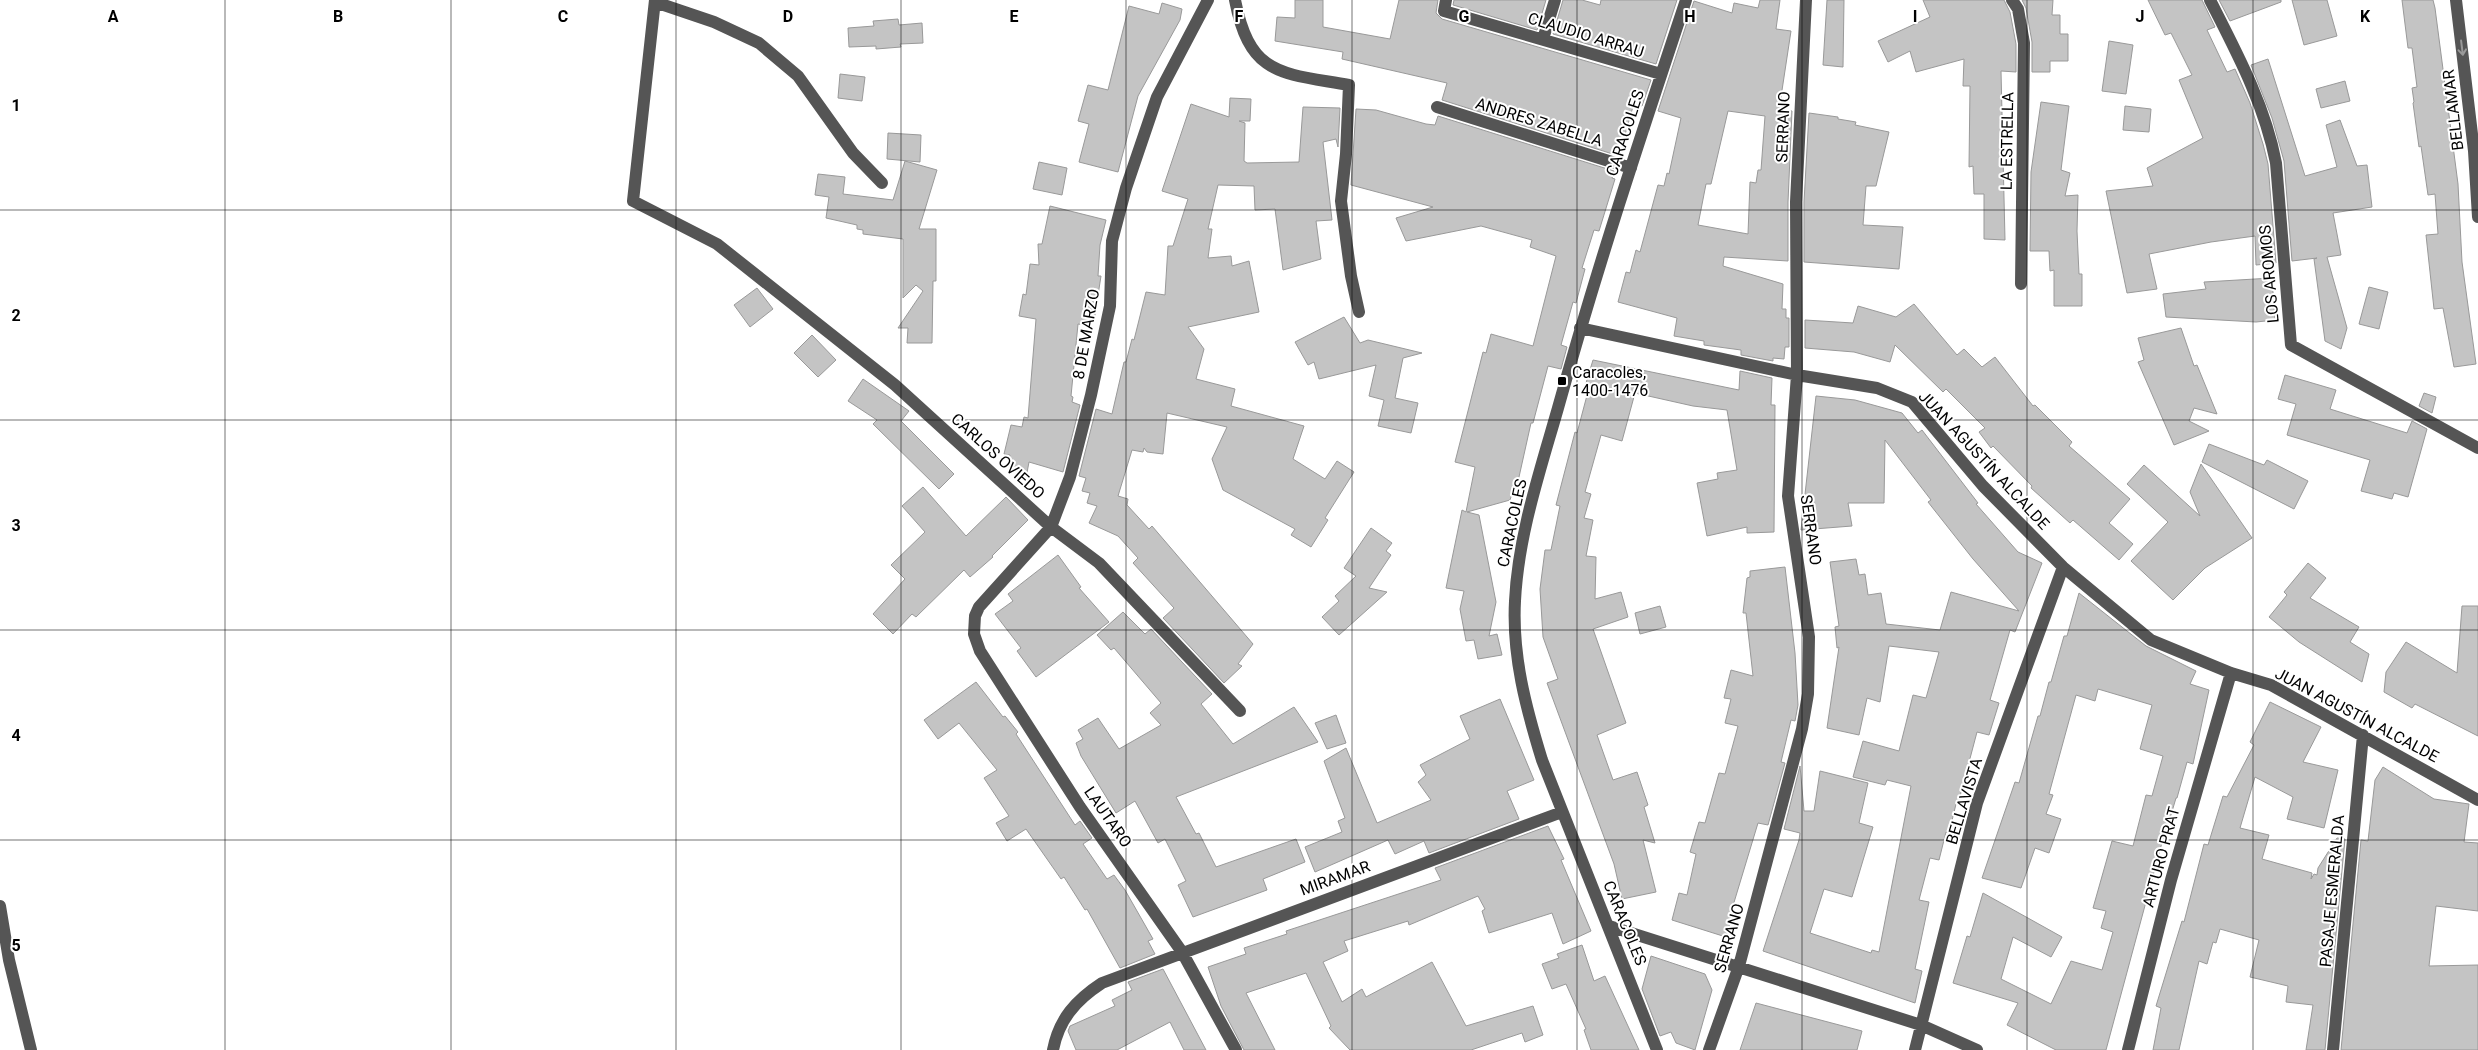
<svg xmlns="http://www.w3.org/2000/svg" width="2478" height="1050" font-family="Roboto,sans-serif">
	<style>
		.building { fill: #c4c4c4; stroke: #999; fill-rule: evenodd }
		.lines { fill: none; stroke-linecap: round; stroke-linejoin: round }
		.minor { stroke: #555; stroke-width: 12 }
		.oneway { stroke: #999 }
		.grid { fill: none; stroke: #000; stroke-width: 1; stroke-opacity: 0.55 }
		.poi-dot { fill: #000; stroke: #fff; stroke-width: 2 }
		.labels { text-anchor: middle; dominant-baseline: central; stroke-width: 4; stroke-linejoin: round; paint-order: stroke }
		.street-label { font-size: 16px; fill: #000; stroke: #fff }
		.poi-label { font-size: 16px; fill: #000; stroke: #fff; text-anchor: start }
		.grid-label { font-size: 16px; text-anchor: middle; font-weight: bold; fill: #000; stroke: #fff; stroke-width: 4; stroke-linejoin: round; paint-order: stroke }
	</style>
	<rect width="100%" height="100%" fill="#fff"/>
	<path class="building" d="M1295,0H1323V27L1390,39L1399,0H1438L1436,13L1442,19L1651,80L1642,106L1634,103L1619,156L1442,100L1447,83L1342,59L1343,52L1275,41L1277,17L1295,18Z
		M1454,0H1546L1537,30L1453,5Z
		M1563,0H1582L1600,5L1601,0H1677L1656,64L1553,34Z
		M1760,0H1780L1776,29L1791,31L1779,110L1792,111L1788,202V261L1724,257L1723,266L1783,284L1782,309H1786V318H1789V347H1785L1784,359L1773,358V361L1741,355V350L1704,345V341L1674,336L1677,318L1618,302L1626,272L1630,273L1636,250L1640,252L1658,185L1664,186L1667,173L1669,174L1681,118L1658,111L1694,1L1732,13L1734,3L1758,8ZM1728,111L1765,116L1761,170H1758L1756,183L1750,182L1748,234L1698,225L1706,184H1711Z
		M1827,0H1844L1843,67L1823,65Z
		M1923,0H2004L2010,12L2016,44V72L2001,71L2005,240L1984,239V194H1974L1973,166L1969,167L1970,86H1963L1964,59L1916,72L1910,51L1888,62L1878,41L1930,17Z
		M2022,0H2053L2052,15H2060V34H2068V61H2050V72H2032V42L2026,8Z
		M2148,0H2202L2215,27L2207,30L2227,72L2235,69L2250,103L2263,144L2268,164L2276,263L2256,265L2255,236L2211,242L2149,254L2157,289L2127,293L2106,191L2153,186L2147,168L2203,138L2179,80L2192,75L2171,33L2165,35Z
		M2219,0H2281V2L2230,21Z
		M2292,0H2327L2337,36L2304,45Z
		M2402,0H2433L2435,8L2458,184L2462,262L2476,364L2454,367L2443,308L2434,309L2426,235L2438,234L2435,194L2428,195L2421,146L2419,147L2413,103L2414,102L2412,88L2417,87L2412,48H2408Z
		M1162,3L1182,9L1180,20L1138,96L1118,172L1079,162L1089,124L1078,121L1088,85L1108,90L1129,6L1159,14Z
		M898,19L899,25L922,23L923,43L900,44L901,47L876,49V46L849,47L848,28L874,26L873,21Z
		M2109,41L2133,45L2126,94L2102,91Z
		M2268,59L2305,176L2337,167L2326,125L2340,120L2357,166L2367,165L2372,207L2333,213L2341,255L2327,257L2347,328L2341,349L2325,341L2314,259L2317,258L2292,261L2284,161L2272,118L2251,65Z
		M840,74L865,77L862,101L838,98Z
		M2345,81L2350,101L2321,108L2316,89Z
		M1230,98L1251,99L1250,121H1239L1245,123L1244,161L1247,163L1299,162L1303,107L1340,108L1338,147L1336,139L1323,142L1332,220L1316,221L1321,259L1283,270L1275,209L1255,210L1254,186L1218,185L1208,229H1212L1208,258L1231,256L1232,266L1249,261L1259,312L1188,327L1204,349L1196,379L1235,389L1231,406L1304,426L1293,459L1325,479L1337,461L1354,472L1325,518L1328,520L1311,547L1291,535L1295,529L1223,490L1212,459L1227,427L1167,413L1163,454L1147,452L1144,448L1143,452L1132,450L1118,496L1128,499L1127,505L1149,529L1152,526L1253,644L1238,664L1242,666L1224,683L1163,618L1174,608L1133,563L1138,558L1118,536L1089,523L1097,506L1087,503L1090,493L1082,491L1086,478L1079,476L1096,409L1112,414L1124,362H1126L1132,339L1134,340L1146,292L1165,295L1168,246H1173L1188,199L1162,191L1191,104L1229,117Z
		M2041,102L2069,106L2061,170L2070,173L2065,196L2078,195L2077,231L2079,274H2082V306H2054V270L2050,271L2049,251H2030L2031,172Z
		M2125,106L2151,109L2149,132L2123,130Z
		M1356,109L1376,110L1426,124L1435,125L1438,116L1614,171L1612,178L1615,179L1599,231L1594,230L1582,268L1585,269L1576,303L1573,302L1561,345L1567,347L1561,369L1548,366L1533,423H1531L1515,495L1512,494L1510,500L1467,512L1479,515L1496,602L1489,636L1497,634L1502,655L1478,659L1474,640L1466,641L1460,609L1464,591L1446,588L1462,510L1466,512L1475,467L1455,462L1483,352L1486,353L1491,334L1533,346L1556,256L1530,247L1532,240L1481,226L1406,241L1396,218L1433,207L1351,185Z
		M1809,113L1838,117V119L1856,122L1855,125L1889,132L1876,186H1866L1863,225L1903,227L1899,269L1804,262V202Z
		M888,133L921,135L920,162L887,159Z
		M905,161L937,170L919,229H936V281H933L932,343H907L908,328H898L923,291L916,285L903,298V239L863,234V230L857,229V225L826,218L829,197L815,195L818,174L845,177L843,194L893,200Z
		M1039,162L1067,168L1062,195L1033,189Z
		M1050,206L1106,220L1100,245L1098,276H1101L1094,321L1087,320L1086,325L1078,324L1071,396L1073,397L1072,402L1080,405L1063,472L1029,462L1026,478L1007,466L1010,455L1004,454L1011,425L1022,427L1024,417L1028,418L1036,319L1019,316L1023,294L1026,295L1030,264L1039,265L1038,244H1042Z
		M2272,278L2275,320L2256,322L2166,317L2163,294L2206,289L2204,282Z
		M2369,287L2388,292L2379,329L2359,324Z
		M757,288L773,309L750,327L734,305Z
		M1914,304L1957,355L1964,349L1982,367L1995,357L2033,406L2035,405L2072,442L2069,446L2130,499L2109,523L2133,544L2119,560L2073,520L2070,523L2031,488L2032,486L1993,446L1991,448L1979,432L1985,428L1946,389L1943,392L1895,345L1890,362L1854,352L1805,348V320L1853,323L1858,306L1896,317Z
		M1344,317L1360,343L1368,340L1422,353L1403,358L1395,398L1418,403L1411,433L1378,426L1384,400L1369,396L1376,365L1319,379L1314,362L1308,365L1295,342Z
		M2181,328L2194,366L2197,365L2217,414L2194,408L2189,421L2209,431L2174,445L2138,362L2144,360L2138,338Z
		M812,335L836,360L818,377L794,353Z
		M1593,360L1739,390L1740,371L1772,378L1771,405H1775L1774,532L1747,533V527L1707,536L1697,483L1718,479L1717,473L1737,470L1727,410L1693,406L1635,393L1622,441L1601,435L1585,492L1591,494L1584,518L1593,520L1586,556L1596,557L1595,599L1621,592L1628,617L1593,629L1626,723L1597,735L1613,780L1637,772L1648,805L1644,807L1655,843L1643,840L1656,892L1622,899L1614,864L1547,683L1558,679L1543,637L1540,589L1545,550H1551L1560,506L1556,505L1575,432L1577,433L1590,384L1586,383Z
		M2285,375L2336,390L2330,409L2407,433L2412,421L2427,429L2408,497L2394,493L2392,499L2361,491L2370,460L2287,435L2296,404L2278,399Z
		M863,379L909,411L901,421L954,474L939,489L873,424L877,420L848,401Z
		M2424,393L2436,397L2432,413L2419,406Z
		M1816,396L1855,400L1902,413L1918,433L1922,430L1978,503L1976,504L2018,552L2042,563L2015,632L2010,630L1990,700L1999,703L1989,735L1977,732L1958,804H1956L1949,833L1946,832L1939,860L1930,858L1919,900L1929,902L1915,969L1922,971L1915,1003L1763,951L1799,840L1800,833L1784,829L1800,766L1804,811H1814L1820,771L1868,783L1859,823L1873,827L1852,897L1824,889L1810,933L1871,953L1872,950L1879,952L1911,786L1887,780L1885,785L1853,777L1863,741L1899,751L1913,695L1926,698L1939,652L1889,646L1880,702L1867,698L1859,735L1827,728L1839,647L1837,648L1835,627L1839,626L1830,562L1856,559L1859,575L1865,574L1868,595L1881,593L1886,624L1940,630L1951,592L2019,611L1973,559L1928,502L1931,500L1885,440L1884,503H1848L1852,526L1801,530Z
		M2209,444L2264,465L2267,460L2308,481L2294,509L2202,462Z
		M2201,464L2252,538L2205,568L2173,600L2131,561L2168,522L2127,484L2144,465L2200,516L2190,492Z
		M923,487L966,536L1006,497L1028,520L992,556L993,557L970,577L964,570L916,617L912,614L893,634L873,614L905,579L891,565L925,532L902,506Z
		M1371,528L1392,543L1386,551L1391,555L1369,588L1387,592L1339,635L1322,617L1339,601L1335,596L1356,576L1344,568Z
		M1058,555L1081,587L1079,588L1109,622L1036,677L1017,651L1021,648L995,614L1013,601L1008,594Z
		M2308,563L2326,578L2310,598L2359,627L2350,642L2369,654L2362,682L2299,642L2269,617L2287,595L2284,592Z
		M1785,567L1795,653L1798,705L1795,721L1791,720L1781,762L1785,763L1768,825L1758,823L1732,909H1734L1726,937L1672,920L1679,893L1687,895L1696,854L1690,852L1699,822L1705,823L1719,773L1725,774L1738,726L1725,723L1731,699L1724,698L1731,670L1753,676L1746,613H1743L1747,578L1750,577V571Z
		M2079,593L2146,646L2196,671L2190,684L2209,690L2193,764L2187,762L2177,798H2176L2168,825L2167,824L2106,1050H2056L2007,1025L2018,1003L1953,983L1967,936L1970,937L1983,893L2062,937L2051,957L2013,937L2001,979L2051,1004L2071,961L2102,970L2113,932L2101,928L2106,911L2093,908L2112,841L2133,846L2146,795L2152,796L2163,756L2140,749L2152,705L2098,689L2095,701L2076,695L2049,794L2053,795L2046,814L2061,819L2049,853L2035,848L2021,888L1982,878L2015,782L2019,783L2038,716H2040L2049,682H2051L2064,636H2067Z
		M1660,606L1666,627L1640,634L1635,613Z
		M2462,606H2478V736L2415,704L2412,708L2384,692L2386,672L2406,642L2457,673Z
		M1123,612L1145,634L1151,629L1212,694L1201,704L1233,744L1294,707L1318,742L1176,797L1196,834L1199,833L1216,867L1296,839L1305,862L1263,879L1267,890L1193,917L1178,885L1186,881L1165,839L1158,843L1135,801L1116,813L1081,756L1076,743L1083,739L1078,730L1098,718L1119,749L1161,725L1150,713L1161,703L1114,648L1111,650L1097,635Z
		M976,682L1003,717L1005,716L1018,732L1016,734L1075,825L1080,821L1092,838L1083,844L1107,879L1114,875L1125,890L1153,939L1148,941L1155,954L1120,968L1087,909L1085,910L1064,877L1061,879L1026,829L1007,841L996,823L1009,816L984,778L997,770L959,723L938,739L924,720Z
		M1500,699L1534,780L1507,791L1519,819L1429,853L1424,841L1395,854L1388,840L1315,872L1305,847L1342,832L1338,821L1345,818L1324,761L1346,748L1377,823L1431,800L1418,782L1426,775L1420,765L1470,739L1460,716Z
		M2270,702L2321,727L2303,762L2338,770L2324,828L2287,819L2293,797L2255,777L2240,828L2269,835L2262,859L2312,873L2311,879L2314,874L2317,875L2318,868L2337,838L2345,839L2325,1050H2306L2313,1005L2286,1002L2288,986L2250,977L2259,940L2220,929L2216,943L2213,942L2207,964L2199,961L2179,1050H2153L2161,1008L2156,1006L2182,921L2184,922L2204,844L2208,845L2223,796L2227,797L2254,745L2250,742Z
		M1336,715L1346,743L1327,749L1315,723Z
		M2383,767L2434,799L2469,804L2464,842L2478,843V911L2436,906L2429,966L2478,965V1050H2341L2361,840L2368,841L2375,780Z
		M1548,826L1564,859L1561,860L1591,931L1563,944L1552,913L1489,933L1482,911L1485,909L1478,896L1409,925L1408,921L1344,941L1348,951L1323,962L1342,1002L1362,989L1366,997L1432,962L1466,1026L1533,1006L1543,1035L1525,1042L1522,1033L1471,1050H1350L1329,1028L1331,1026L1306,973L1246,993L1275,1050H1244L1221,1006L1208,967L1246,954L1244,948L1287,934L1286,931L1441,880L1435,868Z
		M1582,945L1594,981L1605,976L1639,1050H1591L1584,1030L1586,1029L1566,984L1552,989L1542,964L1559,958L1557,954Z
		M1651,956L1705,974L1712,990L1695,1050L1676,1043L1671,1032L1660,1036L1642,989Z
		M1163,969L1206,1050H1184L1170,1022L1117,1050H1076L1068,1031L1070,1026L1115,1006L1112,1000L1132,990L1128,982Z
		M1756,1003L1862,1031L1857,1050H1740Z"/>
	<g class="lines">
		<path class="minor" d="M655,0L633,201L717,244L895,385L1051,527L1099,563L1240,711
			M1208,0L1157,97L1126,188L1112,241L1110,306L1091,395L1070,477L1051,527L979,607L975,616L974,634L980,651L1080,807L1182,952L1236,1050
			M1235,0C1250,77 1282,73 1349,85L1346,154L1341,201L1351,276L1359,312
			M1446,0L1444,11L1661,74
			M2012,0L2018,9L2024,43L2021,284
			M2210,0C2237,53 2265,105 2276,163L2291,345L2478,448
			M2456,0L2474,151L2478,217
			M655,2L714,22L759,43L798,76L853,153L882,183
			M1543,39L1555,0
			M1437,107L1631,168
			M1580,328L1797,375L1877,388L1912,402L1983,486L2063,567L2151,640L2231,673L2271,685L2478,800
			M0,906L9,960L31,1050
			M1609,926L1921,1025L1977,1050
			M1053,1050C1059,1019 1076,1000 1102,983L1562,812
			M1657,1050L1542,760C1526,708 1512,656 1515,601C1518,536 1540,471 1558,408C1596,271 1641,135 1686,0
			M1709,1050L1739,966L1802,729L1808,694L1809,637L1788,496L1797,375L1796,202L1806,0
			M1915,1050L1977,803L2063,567
			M2128,1050L2171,880L2231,673
			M2333,1050L2363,735"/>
	</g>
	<defs><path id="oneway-shaft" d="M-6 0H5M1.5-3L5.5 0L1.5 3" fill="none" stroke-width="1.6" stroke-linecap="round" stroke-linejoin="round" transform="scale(1.25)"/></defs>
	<use class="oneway" href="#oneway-shaft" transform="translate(2462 48) rotate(83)"/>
	<path class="grid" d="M225,0V1050M451,0V1050M676,0V1050M901,0V1050M1126,0V1050M1352,0V1050M1577,0V1050M1802,0V1050M2027,0V1050M2253,0V1050M0,210H2478M0,420H2478M0,630H2478M0,840H2478"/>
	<rect class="poi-dot" x="1557" y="376" width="10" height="10" rx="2.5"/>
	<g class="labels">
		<g class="street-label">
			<text transform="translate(1586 35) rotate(17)">CLAUDIO ARRAU</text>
			<text transform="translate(2453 110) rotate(-97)">BELLAMAR</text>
			<text transform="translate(1539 122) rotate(17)">ANDRES ZABELLA</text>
			<text transform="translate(1783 127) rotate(-88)">SERRANO</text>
			<text transform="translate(1625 133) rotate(-72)">CARACOLES</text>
			<text transform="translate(2007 141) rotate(-89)">LA ESTRELLA</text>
			<text transform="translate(2269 274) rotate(-95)">LOS AROMOS</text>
			<text transform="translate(1086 334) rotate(-80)">8 DE MARZO</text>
			<text transform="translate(998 456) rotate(42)">CARLOS OVIEDO</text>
			<text transform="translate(1984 460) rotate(47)">JUAN AGUSTÍN ALCALDE</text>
			<text transform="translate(1512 523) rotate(-78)">CARACOLES</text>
			<text transform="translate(1811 530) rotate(82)">SERRANO</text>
			<text transform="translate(2357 715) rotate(28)">JUAN AGUSTÍN ALCALDE</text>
			<text transform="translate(1964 801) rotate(-73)">BELLAVISTA</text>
			<text transform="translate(1108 817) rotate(55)">LAUTARO</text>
			<text transform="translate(2161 857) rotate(-75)">ARTURO PRAT</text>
			<text transform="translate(1335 878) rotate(-20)">MIRAMAR</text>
			<text transform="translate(2332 891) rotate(-85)">PASAJE ESMERALDA</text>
			<text transform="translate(1625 923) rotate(68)">CARACOLES</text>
			<text transform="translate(1729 938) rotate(-74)">SERRANO</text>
		</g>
		<g class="poi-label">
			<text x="1572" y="372">Caracoles,<tspan x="1572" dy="18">1400-1476</tspan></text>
		</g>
	</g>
	<g class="grid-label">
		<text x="113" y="22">A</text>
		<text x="338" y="22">B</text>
		<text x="563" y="22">C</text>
		<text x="788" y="22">D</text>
		<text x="1014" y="22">E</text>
		<text x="1239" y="22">F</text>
		<text x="1464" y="22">G</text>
		<text x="1690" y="22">H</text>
		<text x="1915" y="22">I</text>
		<text x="2140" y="22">J</text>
		<text x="2365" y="22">K</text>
		<text x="16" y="111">1</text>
		<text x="16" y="321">2</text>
		<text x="16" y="531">3</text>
		<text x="16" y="741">4</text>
		<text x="16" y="951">5</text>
	</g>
</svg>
